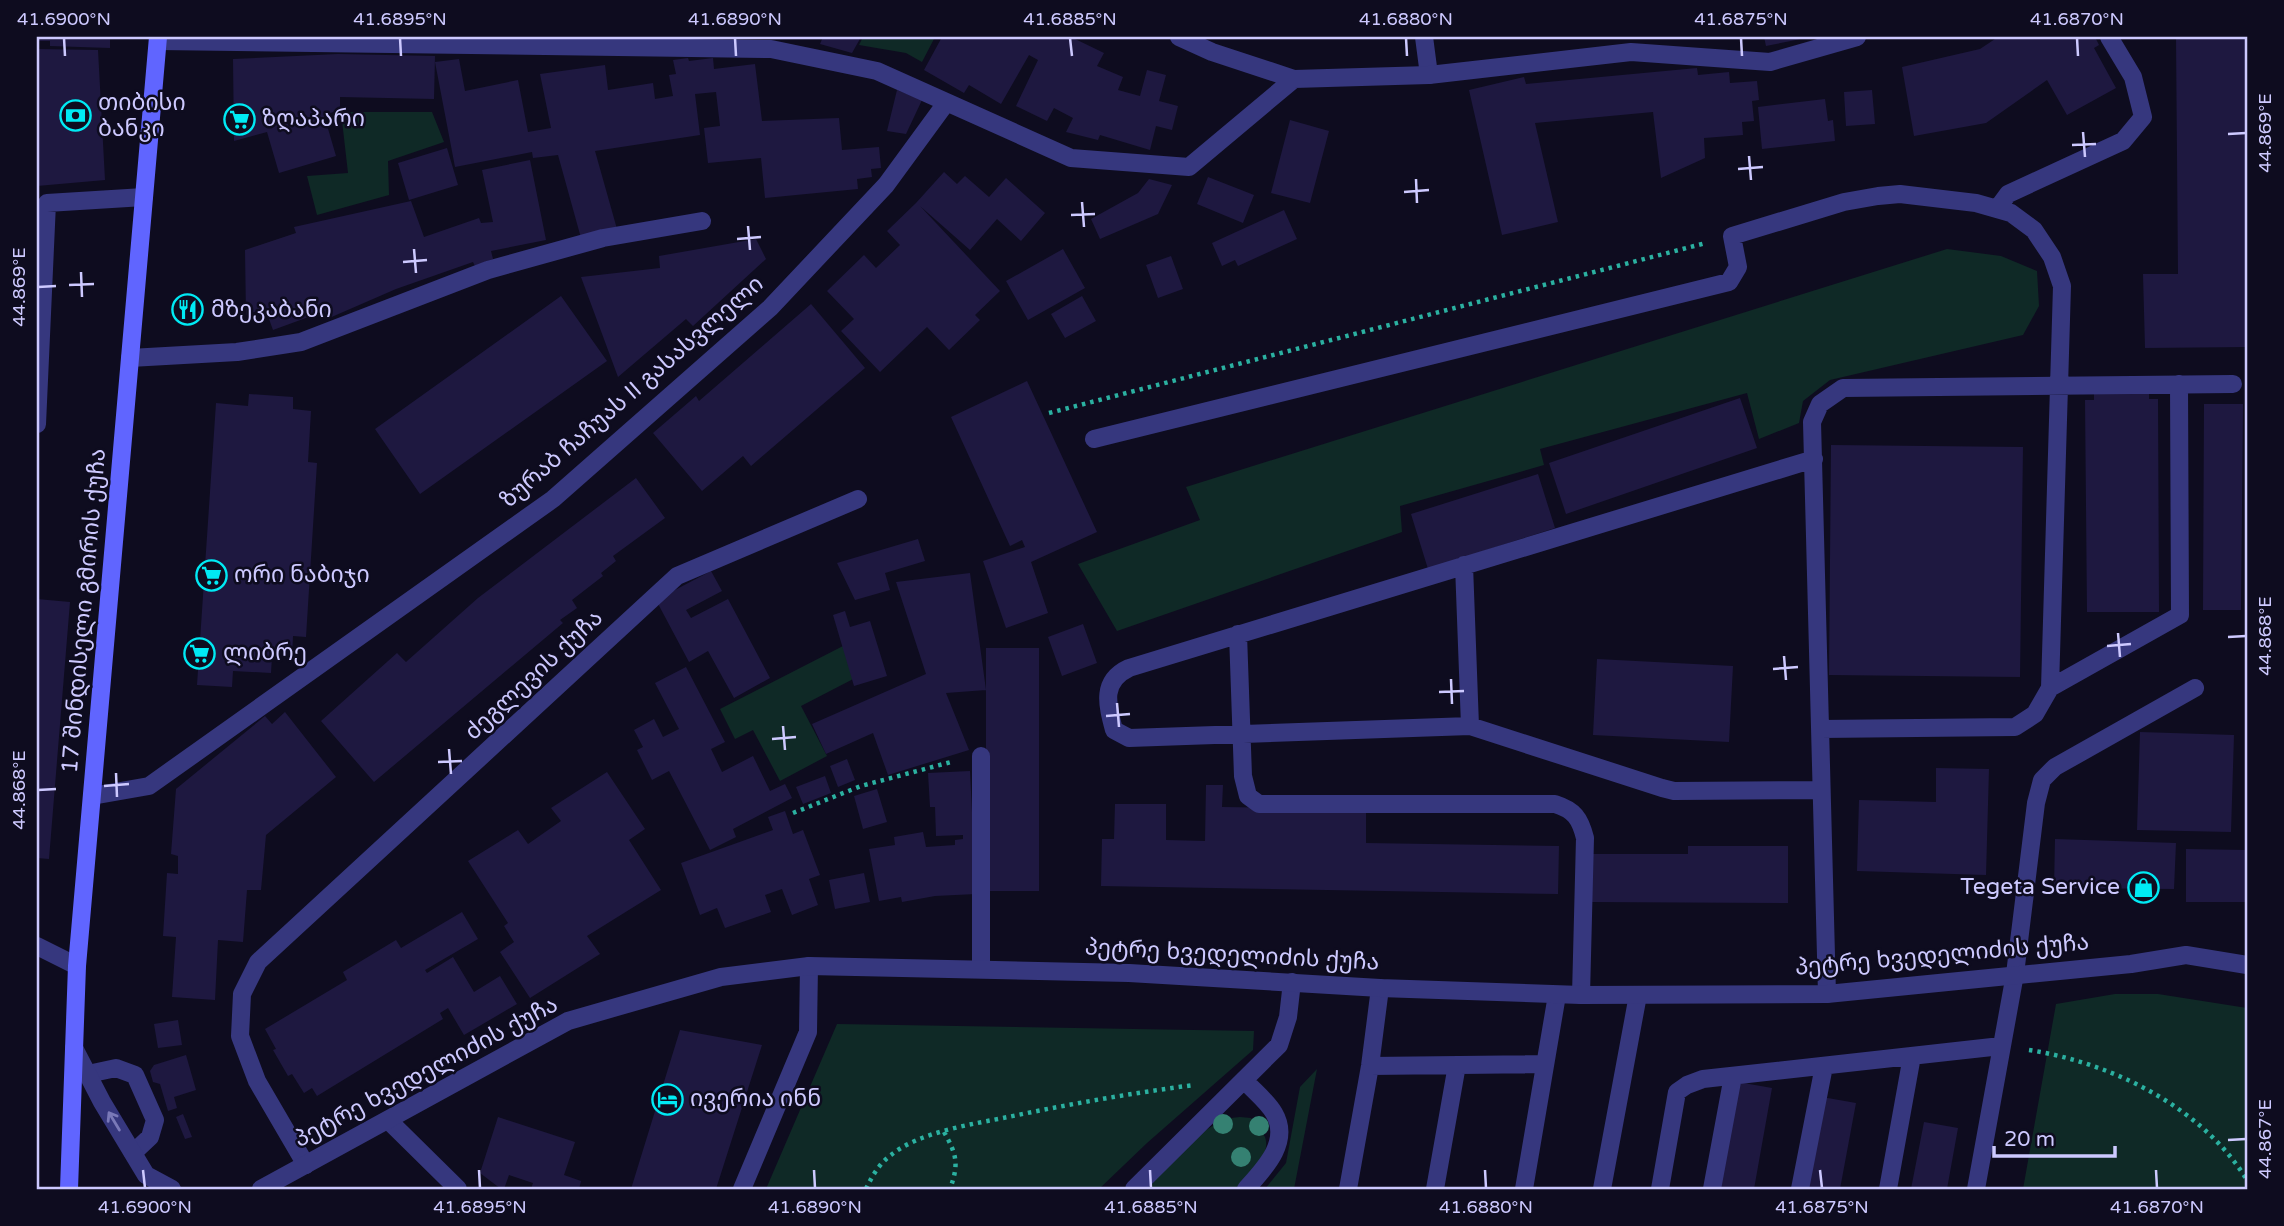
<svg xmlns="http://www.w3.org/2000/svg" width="2284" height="1226" font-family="'Varela Round','Noto Sans Georgian',sans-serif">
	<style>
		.green { fill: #0f2926 }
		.building { fill: #1e1840 }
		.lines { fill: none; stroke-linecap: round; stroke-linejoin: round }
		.path { stroke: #2bb1a1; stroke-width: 4.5; stroke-dasharray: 3.5 5; stroke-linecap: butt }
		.service { stroke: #36377e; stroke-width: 18 }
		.minor { stroke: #36377e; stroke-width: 18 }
		.tertiary { stroke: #36377e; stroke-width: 18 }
		.secondary { stroke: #6065ff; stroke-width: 18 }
		.tree { fill: #358172 }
		.oneway { stroke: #7a79b8 }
		.ticks { fill: none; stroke: #cdc9ff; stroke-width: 2.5 }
		.labels { text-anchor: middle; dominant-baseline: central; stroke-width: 5; stroke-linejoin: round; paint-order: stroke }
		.poi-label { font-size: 23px; fill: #cdc9ff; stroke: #0e0c1f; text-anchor: start }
		.street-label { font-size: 23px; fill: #cdc9ff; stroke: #0e0c1f }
		.neatline { fill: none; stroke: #cdc9ff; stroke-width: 2.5 }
		.ticks-label { font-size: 18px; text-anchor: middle; fill: #cdc9ff }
	</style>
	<rect width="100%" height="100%" fill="#0e0c1f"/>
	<path class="green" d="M863,37H935L922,62L906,53L859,45Z
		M341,112H432L444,142L388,161L389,195L317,215L307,176L348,173Z
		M1947,249L2001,256L2037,271L2039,306L2023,335L1830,380L1803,401L1799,423L1759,439L1747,393L1540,449L1544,465L1400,506L1402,532L1117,631L1078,564L1200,520L1186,487Z
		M843,646L859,676L801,706L827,756L780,781L753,730L735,739L720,709Z
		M2115,994H2158L2247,1008V1189H2023L2056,1004Z
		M837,1024L1254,1031L1253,1050L1147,1143L1099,1189H766Z
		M1317,1069L1294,1189H1265L1286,1163L1300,1087Z
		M1240,1117L1251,1118C1255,1124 1262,1131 1265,1137C1272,1157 1246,1176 1235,1189H1146C1171,1164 1203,1119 1240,1117Z"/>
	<path class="building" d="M37,37H110V48L50,46V41H37Z
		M823,37H861L852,53L820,44Z
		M942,37H1071L1104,53L1097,66L1123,77L1118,90L1140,96L1147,70L1166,75L1159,101L1178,106L1172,130L1156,126L1150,150L1100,135L1098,140L1066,132L1073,118L1054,108L1047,121L1016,106L1038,60L1029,55L1001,104L969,85L964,93L924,70Z
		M1764,37H1806V38L1766,46Z
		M1998,37H2095L2099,45L2094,48L2116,88L2067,115L2047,80L1986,123L1914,136L1902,67L1980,49Z
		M2176,37H2247V347L2145,348L2143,274H2178Z
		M37,49L98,50L105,180L37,186Z
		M338,54L435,56L434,99L340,97V110L324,115L336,156L279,173L267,132L234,141L233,59Z
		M688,58L689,61L713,58L714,69L755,64L762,121L839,118L842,150L879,147L881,168L871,169L872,177L857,179L858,189L765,198L761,158L708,163L704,128L720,126L716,92L695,94L700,135L595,151L617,229L581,238L558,155L533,158L532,152L455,167L435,62L459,59L465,91L518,80L528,132L551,128L540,74L605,65L608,90L653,83L655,99L673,96L669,75L676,74L673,60Z
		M1697,68L1698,75L1729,72L1730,83L1757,81L1759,100L1752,101L1754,121L1742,122L1743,135L1704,138L1705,158L1661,178L1653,112L1535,123L1558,222L1502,235L1469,90L1524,77L1526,84Z
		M897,90L922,100L906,134L887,131Z
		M1872,90L1875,124L1846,126L1844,92Z
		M1825,99L1828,121L1833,120L1835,141L1762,149L1758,107Z
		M1290,120L1329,131L1310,203L1271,193Z
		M447,148L458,185L409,200L398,163Z
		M530,160L546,240L491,251L493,259L475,266L473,262L396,289L327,319L325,311L273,330L265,308L246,315L245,250L296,233L294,227L411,201L424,237L479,218L481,223L493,222L482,170Z
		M944,172L957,184L965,176L989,197L1006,178L1045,213L1021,241L997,219L970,250L920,206L1000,291L975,315L980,320L949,350L927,327L880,372L841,331L854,319L827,291L864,255L876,268L900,245L887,231L916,203Z
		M1208,177L1254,195L1243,223L1197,204Z
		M1149,179L1172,185L1158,214L1100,239L1091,219L1138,193Z
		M1284,210L1297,239L1238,266L1235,260L1222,266L1212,243Z
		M756,239L766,259L693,326L686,319L618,377L581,277L660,268L659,256Z
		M1063,249L1085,288L1028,320L1006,281Z
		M1171,256L1183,289L1158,298L1146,265Z
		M561,296L607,361L420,494L375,429Z
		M1082,296L1096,321L1065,338L1051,314Z
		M811,304L865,368L751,466L743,456L702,491L653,433L696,396L699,401Z
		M1027,381L1097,532L1031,562L1048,613L1006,628L983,561L1025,547L1022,540L1010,546L951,417Z
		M2149,390V399H2158L2159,612H2087L2085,400H2094V391Z
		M249,394L293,397V409L311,411L308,462L317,463L306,637L293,636L292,657L272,656L271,673L233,671L232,687L197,685L216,403L248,406Z
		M1740,398L1757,448L1566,514L1549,463Z
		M2204,404H2243L2241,610H2203Z
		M1831,445L2023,447L2020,677L1829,675Z
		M1538,474L1555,528L1428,569L1411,514Z
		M636,478L665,518L613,556L616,561L601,573L603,576L572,600L577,608L560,620L563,623L374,782L321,721L397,653L406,662L478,598Z
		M918,539L925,561L885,573L890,590L855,600L837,563Z
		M711,571L722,591L686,610L691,618L728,599L770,678L734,698L708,651L689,662L656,600Z
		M970,573L986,690V648H1039V891H986V690L946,693L969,750L888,775L873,733L826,754L812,724L926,674L896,582Z
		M37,599L70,602L49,859L37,858Z
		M845,611L850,627L870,621L887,676L854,686L833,615Z
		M1083,624L1097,663L1062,676L1048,637Z
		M1597,659L1733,666L1729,742L1593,735Z
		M686,667L725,742L711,749L722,772L753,756L770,791L785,784L792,798L733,829L736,837L710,850L669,771L652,780L637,750L643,747L634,730L654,719L663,737L679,729L655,683Z
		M285,712L336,777L266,835L261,890H247L243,942L218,940L215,1000L172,997L176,937L163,936L167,873L178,874V856L171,854L176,789L265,716L272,724Z
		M2140,732L2234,735L2231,832L2137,830Z
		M847,759L855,780L838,787L830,766Z
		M1936,768L1989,769L1986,875L1857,871L1859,800L1936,802Z
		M970,771L976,894L935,896L902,902L901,897L879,901L869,849L895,845L894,837L923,832L926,847L955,845V840L963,839V835L936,836L935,807H930L928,773Z
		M607,772L645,829L629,840L661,890L587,936L600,954L530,998L500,952L514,942L504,926L508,923L468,861L518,830L528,844L561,821L551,808Z
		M825,776L831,793L803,804L796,787Z
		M1206,785H1223L1222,807L1366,809V843L1559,846L1558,894L1101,886L1102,839H1114L1115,804H1166V840L1205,841Z
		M877,789L887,822L863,829L854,796Z
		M785,811L793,834L803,830L820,875L809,879L818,905L792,915L782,889L765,895L771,912L725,928L717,908L700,915L681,863L773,830L768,817Z
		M2055,839L2176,843L2174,889L2054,888Z
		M1688,846H1788V903L1591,902V854H1688Z
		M2186,849L2247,850V902H2186Z
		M864,873L870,902L835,909L829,880Z
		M462,912L478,939L425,970L427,973L453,957L474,992L500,976L517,1004L464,1035L448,1008L440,1013L443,1019L317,1096L312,1088L304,1093L292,1074L288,1076L273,1050L276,1049L265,1029L347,980L343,972L396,940L401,948Z
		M178,1020L182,1045L158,1048L154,1024Z
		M680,1030L762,1045L716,1189H631Z
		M186,1055L196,1090L174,1097L177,1108L168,1111L160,1084L153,1082L150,1071L154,1065Z
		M1738,1082L1772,1088L1754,1189H1719Z
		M1822,1097L1856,1103L1840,1189H1805Z
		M183,1114L192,1137L185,1139L176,1117Z
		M498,1117L575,1142L564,1175L581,1181L579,1189H531L533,1183L509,1175L504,1189H501L480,1173Z
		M1924,1122L1958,1128L1947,1189H1911Z"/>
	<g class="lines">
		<path class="path" d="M1049,413L1706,243
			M793,813L861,786L951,762
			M2029,1050C2112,1063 2202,1107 2247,1180
			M944,1132C957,1155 959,1164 950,1189
			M866,1189C872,1176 879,1164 891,1155C919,1132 973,1124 1008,1117C1070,1104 1132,1093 1194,1085"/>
		<path class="service" d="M1424,37L1429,75
			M1997,209L2008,194L2123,141L2143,117L2133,77L2109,37
			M37,424L47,203L144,197
			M1094,439L1729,282L1738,267L1732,236L1844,202L1878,196L1900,194L1976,203L2011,213L2034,230L2052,257L2062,286L2050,688L2035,714L2015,727L1820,729
			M1814,459L1129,668C1101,681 1107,704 1114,730L1129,738L1470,726L1662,788L1674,791L1821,790
			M1464,565L1470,726
			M1238,634L1243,776L1248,796L1259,804H1555C1574,810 1580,818 1585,838L1581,995
			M2050,688L2180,615L2179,384
			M981,756V969
			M37,946L77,966
			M1827,994L1812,422L1820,404L1843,388L2233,384
			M1370,1066L1545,1064
			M88,1074L116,1068L135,1075L155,1120L150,1137L133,1153
			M1245,1081C1254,1091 1267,1101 1274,1113C1291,1142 1264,1169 1246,1189
			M388,1120L458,1189
			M742,1189L808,1032L809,966
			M1134,1189L1279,1045L1288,1017L1292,982
			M1348,1189L1370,1066L1380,988
			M1435,1189L1457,1065
			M1524,1189L1557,995
			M1602,1189L1638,995
			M1660,1189L1677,1092L1687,1085L1703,1079L2001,1046
			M1712,1189L1733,1076
			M1800,1189L1824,1066
			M1888,1189L1912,1056
			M1976,1189L2015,974L2036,803L2042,780L2055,767L2195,688"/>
		<path class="minor" d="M1179,37L1212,52L1294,79
			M158,41L771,49L877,71L1071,158L1189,167L1294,79L1429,75L1631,52L1770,62L1857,37
			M130,358L237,352L301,342L488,270L603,238L702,221
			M92,796L149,786L553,499L770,308L886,185L946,103
			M306,1165L257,1081L240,1036L242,994L258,962L677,576L858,499"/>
		<path class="tertiary" d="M74,1048L102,1102L146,1175L172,1189
			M261,1189L568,1021L721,977L809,966L1129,973L1380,988L1581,995L1827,994L2131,964L2186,955L2247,965"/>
		<path class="secondary" d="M69,1189L77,966L158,37"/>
	</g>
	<g class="tree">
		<circle cx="1223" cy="1124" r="10"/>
		<circle cx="1259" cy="1126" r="10"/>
		<circle cx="1241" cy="1157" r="10"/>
	</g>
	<defs><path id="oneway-shaft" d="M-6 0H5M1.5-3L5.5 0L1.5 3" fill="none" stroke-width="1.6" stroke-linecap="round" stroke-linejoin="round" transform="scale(1.75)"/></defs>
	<use class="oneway" href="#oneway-shaft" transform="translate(114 1121) rotate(-121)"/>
	<path class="ticks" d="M64,38L65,56M400,38L401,56M735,38L736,56M1070,38L1072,56M1406,38L1407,56M1741,38L1742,56M2077,38L2078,56M2083,132L2085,157M2228,134L2246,133M2072,145L2096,144M1749,156L1751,180M1738,169L1763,167M1416,179L1417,203M1404,192L1429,190M1082,202L1084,227M1071,215L1095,214M748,226L750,250M737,239L761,237M414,249L416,273M403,262L427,260M81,272L82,297M69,285L94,284M38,287L56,286M2118,633L2120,657M2228,637L2246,636M2107,646L2131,644M1784,656L1786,680M1773,669L1798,667M1451,679L1452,704M1439,692L1464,691M1117,703L1119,727M1106,716L1130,714M783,726L785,750M772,739L796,737M449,749L451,774M438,762L462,761M116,773L117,797M104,786L129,784M38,790L56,789M2228,1140L2246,1139M143,1170L145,1188M479,1170L480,1188M814,1170L815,1188M1150,1170L1151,1188M1485,1170L1486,1188M1820,1170L1822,1188M2156,1170L2157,1188"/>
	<defs>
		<symbol id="bank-ring" viewBox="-11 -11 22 22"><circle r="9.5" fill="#0e0c1f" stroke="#00eaf4" stroke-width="1.5"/><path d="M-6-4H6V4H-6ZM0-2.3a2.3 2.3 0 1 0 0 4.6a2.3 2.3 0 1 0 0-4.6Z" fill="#00eaf4"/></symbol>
		<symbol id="supermarket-ring" viewBox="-11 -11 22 22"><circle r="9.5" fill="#0e0c1f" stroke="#00eaf4" stroke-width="1.5"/><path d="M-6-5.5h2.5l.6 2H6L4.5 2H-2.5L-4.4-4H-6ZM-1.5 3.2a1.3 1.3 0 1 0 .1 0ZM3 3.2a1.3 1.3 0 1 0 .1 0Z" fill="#00eaf4"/></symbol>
		<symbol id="restaurant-ring" viewBox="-11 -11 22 22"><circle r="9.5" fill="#0e0c1f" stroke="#00eaf4" stroke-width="1.5"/><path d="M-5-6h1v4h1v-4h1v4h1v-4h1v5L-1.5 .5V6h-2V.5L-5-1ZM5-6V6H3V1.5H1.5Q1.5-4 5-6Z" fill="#00eaf4"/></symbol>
		<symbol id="shop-ring" viewBox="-11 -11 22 22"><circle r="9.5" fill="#0e0c1f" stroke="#00eaf4" stroke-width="1.5"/><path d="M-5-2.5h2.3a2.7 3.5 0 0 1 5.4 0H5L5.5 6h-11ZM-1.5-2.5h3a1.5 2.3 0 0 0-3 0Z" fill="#00eaf4"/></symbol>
		<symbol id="hotel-ring" viewBox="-11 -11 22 22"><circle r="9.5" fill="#0e0c1f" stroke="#00eaf4" stroke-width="1.5"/><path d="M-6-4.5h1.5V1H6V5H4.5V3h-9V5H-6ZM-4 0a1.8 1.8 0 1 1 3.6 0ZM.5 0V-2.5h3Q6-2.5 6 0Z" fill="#00eaf4"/></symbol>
	</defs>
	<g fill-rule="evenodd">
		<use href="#bank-ring" x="58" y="98" width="35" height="35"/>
		<use href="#supermarket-ring" x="222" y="102" width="35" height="35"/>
		<use href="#restaurant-ring" x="170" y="292" width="35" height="35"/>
		<use href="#supermarket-ring" x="194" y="558" width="35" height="35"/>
		<use href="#supermarket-ring" x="182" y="636" width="35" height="35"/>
		<use href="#shop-ring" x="2126" y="870" width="35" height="35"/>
		<use href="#hotel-ring" x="650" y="1082" width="35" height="35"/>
	</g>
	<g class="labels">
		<g class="poi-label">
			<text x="98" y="103">თიბისი<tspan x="98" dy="26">ბანკი</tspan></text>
			<text x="262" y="119">ზღაპარი</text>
			<text x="211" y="310">მზეკაბანი</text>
			<text x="234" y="575">ორი ნაბიჯი</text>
			<text x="223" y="653">ლიბრე</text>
			<text x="2120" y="887" text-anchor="end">Tegeta Service</text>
			<text x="690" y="1099">ივერია ინნ</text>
		</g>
		<g class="street-label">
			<text transform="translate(632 392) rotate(-41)">ზურაბ ჩაჩუას II გასასვლელი</text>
			<text transform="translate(84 611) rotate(-85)">17 შინდისელი გმირის ქუჩა</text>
			<text transform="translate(534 675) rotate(-43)">ძეგლევის ქუჩა</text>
			<text transform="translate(1232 955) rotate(3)">პეტრე ხვედელიძის ქუჩა</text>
			<text transform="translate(1942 955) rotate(-5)">პეტრე ხვედელიძის ქუჩა</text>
			<text transform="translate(426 1072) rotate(-28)">პეტრე ხვედელიძის ქუჩა</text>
		</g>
	</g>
	<rect width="2284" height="1226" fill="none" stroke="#0e0c1f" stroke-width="77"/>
	<path d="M1994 1146v10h121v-10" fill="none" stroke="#cdc9ff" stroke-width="3.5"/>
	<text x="2004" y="1146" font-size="21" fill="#cdc9ff" stroke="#0e0c1f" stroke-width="5" paint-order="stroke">20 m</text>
	<rect x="38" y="38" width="2208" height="1150" class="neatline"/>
	<g class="ticks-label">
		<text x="64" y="25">41.6900°N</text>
		<text x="400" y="25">41.6895°N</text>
		<text x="735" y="25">41.6890°N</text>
		<text x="1070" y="25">41.6885°N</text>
		<text x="1406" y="25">41.6880°N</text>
		<text x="1741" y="25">41.6875°N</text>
		<text x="2077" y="25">41.6870°N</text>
		<text transform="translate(2265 133) rotate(-90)" y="6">44.869°E</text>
		<text transform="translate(19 287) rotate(-90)" y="6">44.869°E</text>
		<text transform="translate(2265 636) rotate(-90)" y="6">44.868°E</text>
		<text transform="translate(19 790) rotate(-90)" y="6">44.868°E</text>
		<text transform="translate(2265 1139) rotate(-90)" y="6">44.867°E</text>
		<text x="145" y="1213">41.6900°N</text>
		<text x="480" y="1213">41.6895°N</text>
		<text x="815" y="1213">41.6890°N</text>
		<text x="1151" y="1213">41.6885°N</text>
		<text x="1486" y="1213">41.6880°N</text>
		<text x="1822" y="1213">41.6875°N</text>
		<text x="2157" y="1213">41.6870°N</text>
	</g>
</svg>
